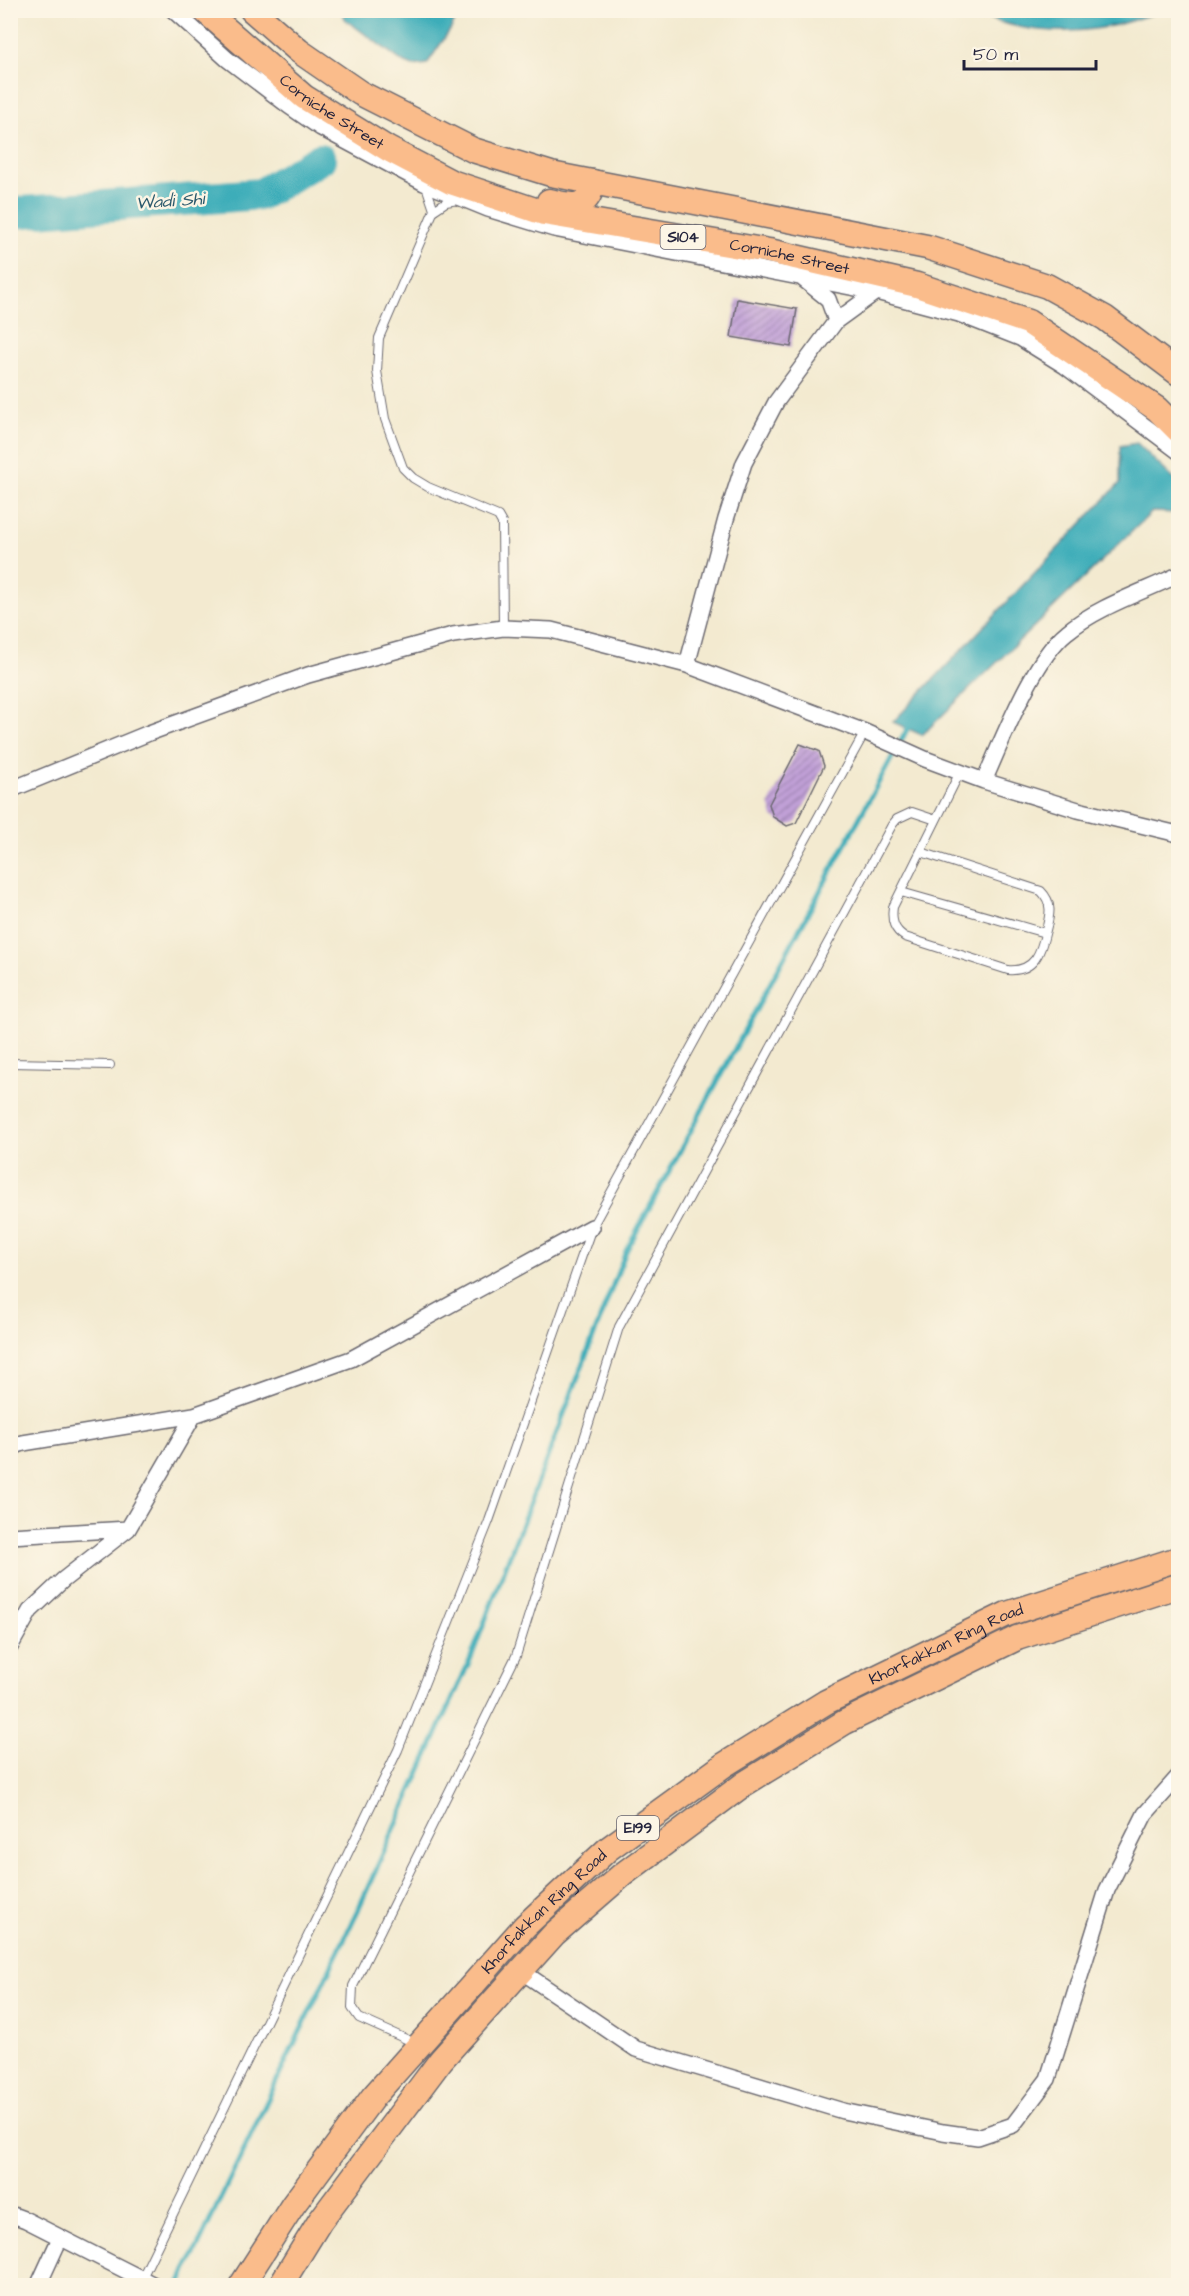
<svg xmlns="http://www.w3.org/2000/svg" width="1189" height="2296" font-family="'Architects Daughter',sans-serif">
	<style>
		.water { fill: #3dadb9; stroke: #30687a; stroke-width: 1.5 }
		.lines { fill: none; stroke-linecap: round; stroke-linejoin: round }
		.stream { stroke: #3dadb9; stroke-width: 5 }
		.river { stroke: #3dadb9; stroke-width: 32 }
		.building { fill: url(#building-hatch) }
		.service-casing { stroke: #6b686f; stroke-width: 10 }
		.minor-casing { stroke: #6b686f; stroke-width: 18 }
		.primary-casing { stroke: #6b686f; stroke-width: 27 }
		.trunk-casing { stroke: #6b686f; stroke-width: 27 }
		.service { stroke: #fff; stroke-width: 8 }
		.minor { stroke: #fff; stroke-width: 15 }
		.primary { stroke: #fabc8b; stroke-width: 24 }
		.trunk { stroke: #fabc8b; stroke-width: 24 }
		.labels { text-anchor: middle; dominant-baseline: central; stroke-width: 5; stroke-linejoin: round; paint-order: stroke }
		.shield { fill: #fcf5e5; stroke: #63616e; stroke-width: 1.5 }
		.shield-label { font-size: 15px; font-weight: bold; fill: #22223b }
		.street-label { font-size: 16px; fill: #22223b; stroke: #fcf5e5 }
		.water-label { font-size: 18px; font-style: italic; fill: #2d5a6d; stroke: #fcf5e5 }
	</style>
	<defs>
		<pattern id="building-hatch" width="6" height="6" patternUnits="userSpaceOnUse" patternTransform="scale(1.5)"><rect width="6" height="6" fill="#c1a0d7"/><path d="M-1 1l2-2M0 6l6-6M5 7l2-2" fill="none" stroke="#9c82b0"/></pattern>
	</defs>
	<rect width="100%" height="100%" fill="#fcf5e5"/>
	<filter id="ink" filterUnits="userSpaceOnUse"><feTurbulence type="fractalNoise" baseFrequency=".0167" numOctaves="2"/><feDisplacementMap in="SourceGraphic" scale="12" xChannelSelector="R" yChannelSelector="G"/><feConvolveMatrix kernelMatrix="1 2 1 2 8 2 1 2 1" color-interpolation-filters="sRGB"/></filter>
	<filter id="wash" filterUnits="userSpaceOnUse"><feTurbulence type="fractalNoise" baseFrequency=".008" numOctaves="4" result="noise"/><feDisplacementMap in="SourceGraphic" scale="24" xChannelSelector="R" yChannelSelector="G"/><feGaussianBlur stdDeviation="1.35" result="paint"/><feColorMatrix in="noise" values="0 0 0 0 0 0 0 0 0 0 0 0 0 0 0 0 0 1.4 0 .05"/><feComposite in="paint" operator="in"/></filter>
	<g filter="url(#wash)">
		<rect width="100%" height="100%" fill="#f3ead0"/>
		<path class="water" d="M341,11V10L460,11L450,30L427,64L413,66L403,62L346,20Z
			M971,11H1160C1152,15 1142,17 1134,20C1081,37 1021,35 971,11Z
			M1137,443L1178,483V513L1152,512L922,735L893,722L1120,483V446Z"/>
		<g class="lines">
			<path class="stream" d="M179,2286L357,1912L470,1660L626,1251L910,724"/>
			<path class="river" d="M10,213L261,194L320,159"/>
		</g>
		<g id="blocks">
			<path class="building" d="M737,299L797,309L791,347L731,337Z
				M800,744L819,751L824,766L796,823L787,826L773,817L769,804Z"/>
		</g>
	</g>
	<g filter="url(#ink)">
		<use href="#blocks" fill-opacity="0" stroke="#6b686f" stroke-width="1.5"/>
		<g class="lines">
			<defs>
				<path id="service" d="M426,186L434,210
					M458,200L446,202L434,210L379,338L377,371L385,419L403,468L413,478L428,487L498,516L502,523L503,628
					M921,852L1041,891C1053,903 1050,915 1046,930C1041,952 1035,972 1008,970L905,937C894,930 891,921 893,907L960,772
					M901,892L1045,933
					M10,1063L110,1065
					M415,2043L359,2018L352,2008L353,1986L516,1656L619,1327L892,825L897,819L912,812L936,820
					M138,2286L398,1750L489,1521L592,1227L865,732"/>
				<path id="minor" d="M173,10L227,59L289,106L321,128L424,183L488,209L554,229L876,292L959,314L1020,338L1065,366L1178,451
					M803,279L828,299L836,321L876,292
					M687,665L726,519L744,463L776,402L836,321
					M984,781C1003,739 1033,659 1067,632C1097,607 1143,592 1178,575
					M10,790L149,733L308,675L453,635L503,628L551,630L687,665L865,732L925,759L984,781L1078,810L1178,834
					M194,1415L351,1359L592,1227
					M10,1448L23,1443L194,1415L128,1529L63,1580L30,1611L10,1647
					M10,1536L128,1529
					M521,1971L636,2049L843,2111L943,2132L978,2137L1013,2125L1048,2079L1107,1890L1145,1814L1178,1777
					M10,2214L26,2220L156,2286
					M38,2286L60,2238"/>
				<g id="primary">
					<path id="s1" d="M204,10L304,97L388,149L451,182L544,213L769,251L917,285L1028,322L1157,409L1178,430"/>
					<path d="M252,10L299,51L360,93L473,150L551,174L927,247L1047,286L1105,318L1178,373"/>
					<path d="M549,201C573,207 588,210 593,182"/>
				</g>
				<g id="trunk">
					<path id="s2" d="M241,2286L293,2205L373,2097L525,1926L608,1849L724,1765L826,1702L1007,1614L1178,1559"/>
					<path d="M280,2286L320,2221L441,2060L554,1934L622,1875L744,1784L845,1722L1017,1638L1178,1586"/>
				</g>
			</defs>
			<use href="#service" class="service-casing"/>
			<use href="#minor" class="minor-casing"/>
			<use href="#primary" class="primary-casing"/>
			<use href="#trunk" class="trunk-casing"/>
			<use href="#service" class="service"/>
			<use href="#minor" class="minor"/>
			<use href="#primary" class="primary"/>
			<use href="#trunk" class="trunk"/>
		</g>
	</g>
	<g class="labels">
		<g class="shield">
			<rect x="660.5" y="225" width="45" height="24" rx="4.5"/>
			<rect x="617" y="1816" width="42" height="24" rx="4.5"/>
		</g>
		<g class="shield-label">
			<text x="683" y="237">S104</text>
			<text x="638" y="1828">E199</text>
		</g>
		<g class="street-label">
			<text stroke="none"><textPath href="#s1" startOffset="164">Corniche Street</textPath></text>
			<text stroke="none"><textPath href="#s1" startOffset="650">Corniche Street</textPath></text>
			<text stroke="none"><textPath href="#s2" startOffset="969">Khorfakkan Ring Road</textPath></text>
			<text stroke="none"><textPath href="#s2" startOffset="483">Khorfakkan Ring Road</textPath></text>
		</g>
		<g class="water-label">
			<text transform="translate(170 201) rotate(-4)">Wadi Shi</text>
		</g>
	</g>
	<rect width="1189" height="2296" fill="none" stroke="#fcf5e5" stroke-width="36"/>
	<path d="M964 60v9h132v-9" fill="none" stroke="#22223b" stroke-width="3"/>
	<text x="973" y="60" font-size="18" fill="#22223b" stroke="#fcf5e5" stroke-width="4.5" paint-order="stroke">50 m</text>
</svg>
